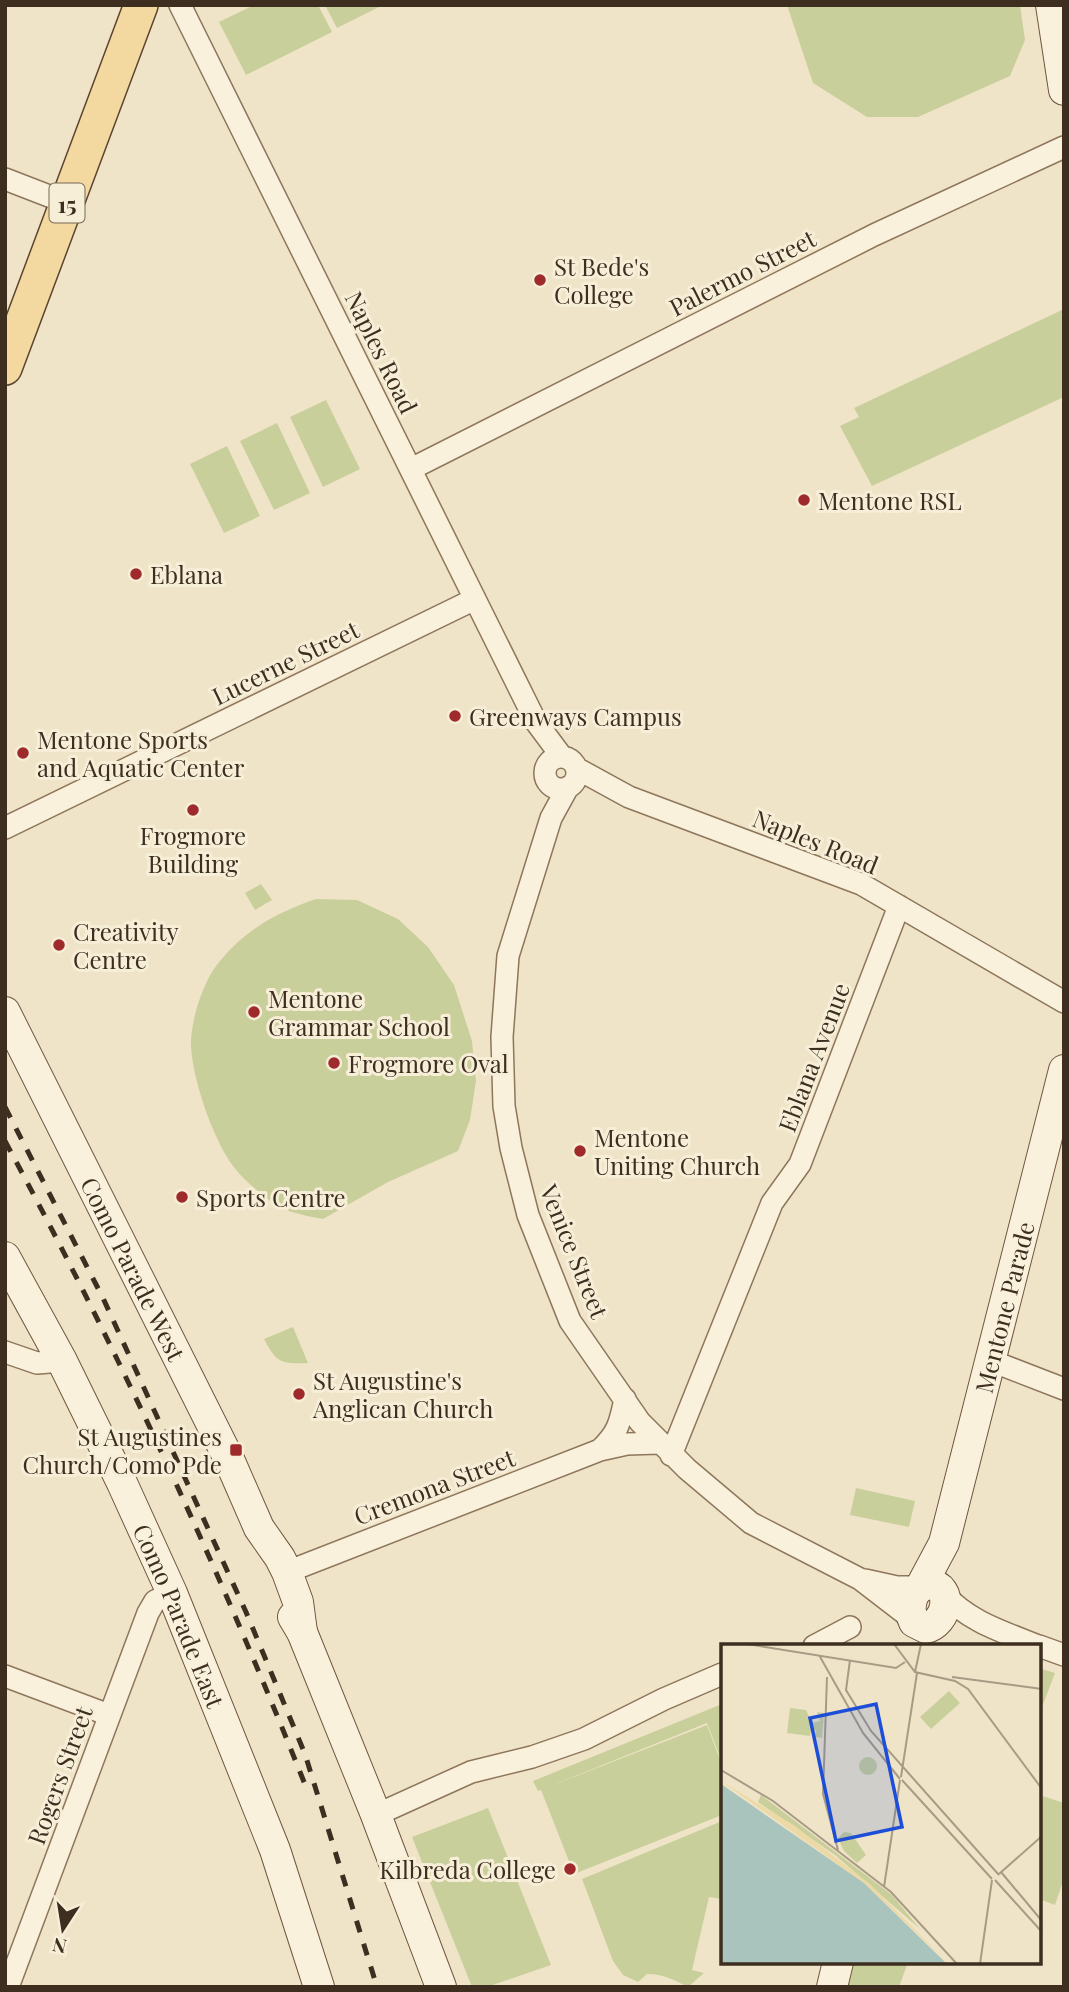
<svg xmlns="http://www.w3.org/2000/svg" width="1069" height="1992" font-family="'Playfair Display',serif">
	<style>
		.green { fill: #c9cf9b }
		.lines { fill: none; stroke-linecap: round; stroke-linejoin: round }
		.street-casing { stroke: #8d765c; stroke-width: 24 }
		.secondary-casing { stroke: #6f573f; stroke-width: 32 }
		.primary-casing { stroke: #5b4430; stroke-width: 36 }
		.street { stroke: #faf1dc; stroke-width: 21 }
		.secondary { stroke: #faf1dc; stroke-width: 30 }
		.primary { stroke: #f3d9a0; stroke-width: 33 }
		.rail { stroke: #3d2e20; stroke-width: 5; stroke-dasharray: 12 12; stroke-linecap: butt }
		.poi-dot { fill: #9e2a2b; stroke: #f7eed8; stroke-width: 2.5 }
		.labels { text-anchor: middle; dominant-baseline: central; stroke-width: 6; stroke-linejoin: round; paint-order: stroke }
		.shield { fill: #f7eed8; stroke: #756857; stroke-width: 2 }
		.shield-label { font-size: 23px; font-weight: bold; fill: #3d2e20 }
		.poi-label { font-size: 24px; fill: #3d2e20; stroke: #f7eed8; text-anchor: start }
		.street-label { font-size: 24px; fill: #3d2e20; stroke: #f7eed8 }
		.inset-road { fill: none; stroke: #a89b85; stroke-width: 2 }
		.view { fill: #1d4ed8; fill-opacity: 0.15; stroke: #1d4ed8; stroke-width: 3.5 }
		.inset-edge { fill: none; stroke: #3d2e20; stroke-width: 3.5 }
	</style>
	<rect width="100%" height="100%" fill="#f0e4c8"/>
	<path class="green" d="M254,5H318L332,32L246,75L219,22Z
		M325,5H383L337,28Z
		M787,5H1020L1025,40L1010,76L918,117H867L813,83Z
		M1064,309V397L872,486L840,426L859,417L854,408Z
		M326,400L360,469L323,487L290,417Z
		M277,423L310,493L274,510L240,441Z
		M227,446L260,516L224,533L190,464Z
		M261,884L272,900L255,910L245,893Z
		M316,899L357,900L398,919L428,947L454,985L472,1041L476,1081L470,1120L458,1151L388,1182L323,1219C312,1217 302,1215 292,1212C274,1207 244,1181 233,1166C213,1139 193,1081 191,1047C190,1023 202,985 216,966C243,931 275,913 316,899Z
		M293,1327L308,1363C280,1364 277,1363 264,1339Z
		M856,1488L915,1501L909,1527L850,1515Z
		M1039,1668L1055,1673L1039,1715Z
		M722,1704V1762L707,1723L543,1789L707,1725L722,1765V1815L574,1874L541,1790L538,1791L533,1781Z
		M1039,1795L1064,1803V1878L1055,1905L1039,1899Z
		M488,1808L551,1965L487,1987H472L412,1837Z
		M722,1821V1899L709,1897L692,1970L704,1973L688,1987C674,1980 664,1974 647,1974L638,1982L623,1975L613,1961L582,1879Z
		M852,1962H908L899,1987H845Z"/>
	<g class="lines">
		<defs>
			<path id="street" d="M180,5L536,722L562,757
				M5,179L67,203
				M411,469L874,235L1064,147
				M545 773a16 16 0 1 1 32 0a16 16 0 1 1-32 0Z
				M576,768L629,797L861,884L1064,1002
				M568,787L551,818L508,956L502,1037L504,1106L511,1148L528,1215L570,1321L640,1422L687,1469L751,1523L860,1579L912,1619
				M5,828L475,599
				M5,1352L37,1363L62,1361
				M989,1360L1064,1389
				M600,1450C618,1433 620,1423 625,1399
				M671,1455L772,1203L800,1164L899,906
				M287,1572L600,1450L627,1444L659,1443
				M865,1580L897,1587H920
				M944,1594C969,1622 1004,1632 1038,1646
				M814,1646L850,1627
				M1039,1646L1064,1655
				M5,1676L109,1715
				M376,1815L471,1772L532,1757L584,1739L664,1699L722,1674
				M8,1987L148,1613L155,1601L172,1593"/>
			<g id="secondary">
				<path d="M1051,5L1064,90"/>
				<path id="s1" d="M5,1012L228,1457L259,1528L280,1558L287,1572L298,1602L302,1632"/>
				<path id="s2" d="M5,1257L62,1361L122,1483L172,1593L275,1850L319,1987"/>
				<path d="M929,1584C955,1587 947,1623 926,1628L914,1622C907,1608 911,1587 929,1584Z"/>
				<path id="s3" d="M921,1586L944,1543L1064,1070"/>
				<path d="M293,1617L302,1632L376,1815L441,1987"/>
				<path d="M832,1987L838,1962"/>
			</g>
			<path id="primary" d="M5,368L141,5"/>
		</defs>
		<use href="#street" class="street-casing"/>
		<use href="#secondary" class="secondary-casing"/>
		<use href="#primary" class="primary-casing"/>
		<use href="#street" class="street"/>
		<use href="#secondary" class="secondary"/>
		<use href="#primary" class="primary"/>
		<path class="rail" d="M5,1107L103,1298L246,1612L305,1754L377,1987
			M5,1141C118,1350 218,1566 306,1787"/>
	</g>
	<g class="poi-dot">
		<circle cx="540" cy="280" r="7"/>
		<circle cx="804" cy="500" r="7"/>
		<circle cx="136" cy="574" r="7"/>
		<circle cx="455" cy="716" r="7"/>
		<circle cx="23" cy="753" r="7"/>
		<circle cx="193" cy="810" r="7"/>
		<circle cx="59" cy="945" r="7"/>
		<circle cx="254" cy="1012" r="7"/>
		<circle cx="334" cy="1063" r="7"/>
		<circle cx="580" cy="1151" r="7"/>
		<circle cx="182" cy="1197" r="7"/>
		<circle cx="299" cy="1394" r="7"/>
		<rect x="229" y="1443" width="14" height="14" rx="3.5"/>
		<circle cx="570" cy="1869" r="7"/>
	</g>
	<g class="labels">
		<rect class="shield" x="49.5" y="183.5" width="35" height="39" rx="5"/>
		<g class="shield-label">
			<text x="67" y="203">15</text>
		</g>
		<g class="poi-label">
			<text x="554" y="266">St Bede's<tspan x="554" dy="28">College</tspan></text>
			<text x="818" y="500">Mentone RSL</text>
			<text x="150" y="574">Eblana</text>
			<text x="469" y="716">Greenways Campus</text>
			<text x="37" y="739">Mentone Sports<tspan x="37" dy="28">and Aquatic Center</tspan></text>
			<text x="193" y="835" text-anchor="middle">Frogmore<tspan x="193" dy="28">Building</tspan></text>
			<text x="73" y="931">Creativity<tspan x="73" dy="28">Centre</tspan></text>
			<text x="268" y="998">Mentone<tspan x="268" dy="28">Grammar School</tspan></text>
			<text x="348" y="1063">Frogmore Oval</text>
			<text x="594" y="1137">Mentone<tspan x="594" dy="28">Uniting Church</tspan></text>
			<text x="196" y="1197">Sports Centre</text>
			<text x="313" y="1380">St Augustine's<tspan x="313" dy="28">Anglican Church</tspan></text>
			<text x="222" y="1436" text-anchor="end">St Augustines<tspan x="222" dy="28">Church/Como Pde</tspan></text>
			<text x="556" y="1869" text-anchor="end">Kilbreda College</text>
		</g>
		<g class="street-label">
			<text transform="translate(742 272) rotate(-27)">Palermo Street</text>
			<text transform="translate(382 352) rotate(64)">Naples Road</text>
			<text transform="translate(285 662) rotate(-26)">Lucerne Street</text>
			<text transform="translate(816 841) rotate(22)">Naples Road</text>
			<text transform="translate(813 1057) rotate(-69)">Eblana Avenue</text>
			<text transform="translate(575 1251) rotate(68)">Venice Street</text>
			<text stroke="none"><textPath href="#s1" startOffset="287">Como Parade West</textPath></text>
			<text stroke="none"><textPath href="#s3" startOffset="292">Mentone Parade</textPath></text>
			<text transform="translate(434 1486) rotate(-21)">Cremona Street</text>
			<text stroke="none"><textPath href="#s2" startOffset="399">Como Parade East</textPath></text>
			<text transform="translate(59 1775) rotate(-70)">Rogers Street</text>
		</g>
	</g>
	<g transform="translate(721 1644)">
		<rect width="320" height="320" fill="#f0e4c8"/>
		<path d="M228,47L239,59L210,85L199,73ZM69,64L85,66L91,79L99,77L96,68L103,69L101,94L94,93L95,86H90L89,92L66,89ZM138 122a9 9 0 1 1 18 0a9 9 0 1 1-18 0ZM40,151L171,251L199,285L114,211L37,158ZM123,188L130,189L145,211L136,219L123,207L117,194Z" fill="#c9cf9b"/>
		<path d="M0,137L74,182L150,241L228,320L143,239Z" fill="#ecd9a5"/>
		<path d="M0,140L143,239L226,320H0Z" fill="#a9c4bc"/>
		<path class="inset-road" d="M26,0L175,24L184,18M173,0L194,28L234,37L247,45L321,145M98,11L142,89L179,135M129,16L125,46L150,87L278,231M194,28L200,0M106,33L102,150L117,206M231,33L321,45M0,126L52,157L170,248L236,320M180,133L196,29M181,136L271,235M280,228L321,277M278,230L321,192M274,236L321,288M163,243L179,136M259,320L271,236"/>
		<path class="view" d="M155,60L181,183L115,197L89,74Z"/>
		<rect width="320" height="320" class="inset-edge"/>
	</g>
	<rect width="1069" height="1992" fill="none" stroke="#3d2e20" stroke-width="14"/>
	<g transform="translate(63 1929) rotate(192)" stroke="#f7eed8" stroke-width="5" paint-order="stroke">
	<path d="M0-5L12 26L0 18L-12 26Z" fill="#3d2e20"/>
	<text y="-10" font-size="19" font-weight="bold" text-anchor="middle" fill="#3d2e20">N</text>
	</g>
</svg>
